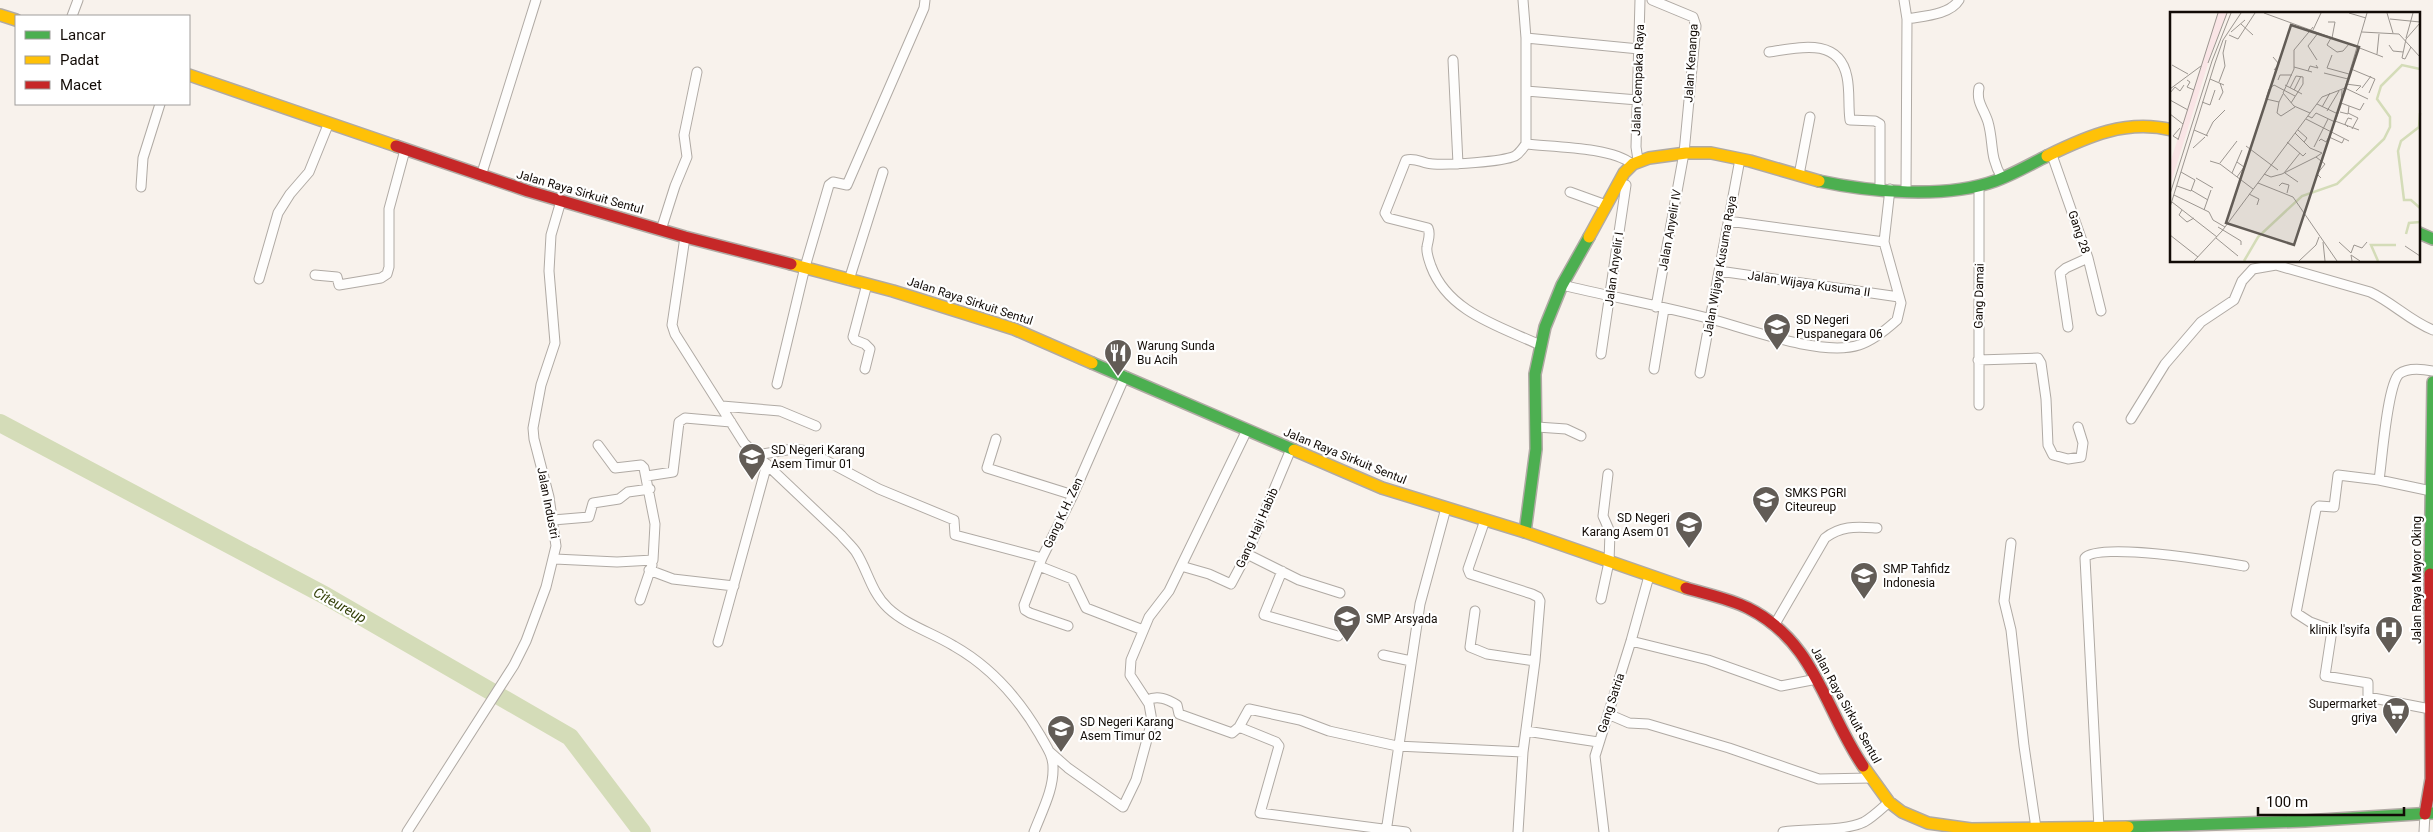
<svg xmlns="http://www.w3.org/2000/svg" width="2433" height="832" font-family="Roboto,sans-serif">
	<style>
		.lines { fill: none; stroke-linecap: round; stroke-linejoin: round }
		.river { stroke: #d4dcb8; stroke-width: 18 }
		.street-casing { stroke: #b0aaa4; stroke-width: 11 }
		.fast-casing { stroke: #b0aaa4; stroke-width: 14 }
		.slow-casing { stroke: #b0aaa4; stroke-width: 14 }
		.jam-casing { stroke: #b0aaa4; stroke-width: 14 }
		.street { stroke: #fefdfc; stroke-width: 9 }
		.fast { stroke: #4caf50; stroke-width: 11 }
		.slow { stroke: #ffc107; stroke-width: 11 }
		.jam { stroke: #c62828; stroke-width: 11 }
		.labels { text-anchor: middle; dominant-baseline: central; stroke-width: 4.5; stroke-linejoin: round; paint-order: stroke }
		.street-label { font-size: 12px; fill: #120b06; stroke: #fff }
		.poi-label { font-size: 12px; fill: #120b06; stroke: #fff; text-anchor: start }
		.water-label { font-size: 14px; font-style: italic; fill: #35410a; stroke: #fff }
		.inset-river { fill: none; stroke: #d4dcb8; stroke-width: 2.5 }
		.inset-road { fill: none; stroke: #9c9690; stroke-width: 1 }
		.view { fill: #625c56; fill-opacity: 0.15; stroke: #625c56; stroke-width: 2.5 }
		.inset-edge { fill: none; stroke: #120b06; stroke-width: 2.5 }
	</style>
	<rect width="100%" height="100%" fill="#f8f2ec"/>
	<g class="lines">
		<path class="river" d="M0,423L326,596L570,737L642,832"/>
		<defs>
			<path id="street" d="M1523,0L1526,38V144C1553,147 1612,147 1632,164
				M1652,0L1693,17L1696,26L1684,153L1656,307
				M1904,0L1907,19C1923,16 1950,15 1959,0
				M72,16L78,0
				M1526,38L1639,49
				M1769,52C1797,48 1839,36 1847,77C1850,91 1848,106 1850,120L1875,121L1880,124V189
				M1453,60L1458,164
				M1979,88C1976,102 1984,109 1988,122C1994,143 1989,156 2002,178
				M1526,91L1638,100
				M1526,144C1522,149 1520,153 1515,156C1502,162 1449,165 1433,164C1423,164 1416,157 1406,160L1385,213L1388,218L1428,228C1431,235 1428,240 1427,247C1426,253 1429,260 1431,266C1448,312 1499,326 1540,345
				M2052,155L2088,258L2101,311
				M1638,160L1636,147L1640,0
				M1799,175L1810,117
				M481,176L536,0
				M141,187L143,158L160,104
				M1906,189L1907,19
				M1570,192L1606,205
				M661,230L675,186L687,157L684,135L697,72
				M685,237L672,325L675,334L744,443L841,535C846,541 852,546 856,552C868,571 871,592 888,608C906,625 933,633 954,646C991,667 1019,699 1040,735C1046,746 1053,755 1053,767C1054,789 1042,811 1034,832
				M1884,242L1890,189
				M1719,271L1899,297
				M315,275L337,277L339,285L381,278L387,274L389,267V209L405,150
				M259,279L278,213L290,194L309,172L328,125
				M849,280L883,172
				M1562,285C1612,297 1662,306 1711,319C1748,329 1822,357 1859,345C1872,341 1887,329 1897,320L1901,303L1884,242L1728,221
				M2068,327L2060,273L2066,268L2088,258
				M1601,354L1626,185
				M1978,360L2038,358L2041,363L2046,399L2048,445L2053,455L2068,459L2081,457L2083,443L2078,427
				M865,369L870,349L865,344L855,340L853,337L867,284
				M1654,369L1664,309
				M1700,373L1740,159
				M777,384L805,267L829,185L833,182L847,185L924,8L925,0
				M1979,405V187
				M722,406L780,411L816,426
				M2131,419L2165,364L2201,322L2234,300L2242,281L2253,269L2276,265L2370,292C2392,302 2410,321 2433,330
				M1537,427L1566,429L1581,436
				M996,439L987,468L1073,495
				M757,455L793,449L808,451L879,489L954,520L955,535L1042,558
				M647,476L673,472L679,422L685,418L731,422
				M2379,480C2382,461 2387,386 2399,374C2408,367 2423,369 2433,371
				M553,520L589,517L593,503L619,499L628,492L650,489
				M1485,520L1468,569L1470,574L1532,594L1538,597L1540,601L1535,661L1523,752L1518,832
				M2011,543L2004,601L2011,630L2024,746L2036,828
				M1247,554L1299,580L1340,593
				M555,559L617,562L653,560L655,524L644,468L641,465L615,468L598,445
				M1039,566L1072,579L1086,608L1143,630
				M1181,566L1209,574L1231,584L1247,554L1291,449
				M649,570L673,579L734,586
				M1282,571L1264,615L1338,636
				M1601,599L1609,562L1610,532L1603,516L1608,474
				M640,600L652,565
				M1475,611L1470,647L1487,654L1535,661
				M1775,624L1825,538C1842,525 1857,527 1877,528
				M1068,626L1030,613L1025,610L1024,605L1042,558L1073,495L1125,376
				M1631,641L1708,660L1781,686L1817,679
				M718,642L767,464
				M1383,655L1411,661
				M1147,700C1158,695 1167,699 1177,705L1179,714L1232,733L1239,727L1249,709L1300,720L1329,731L1397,746L1523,752
				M2430,709L2368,697V683L2325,676L2332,630L2310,622L2296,613L2316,509L2319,506L2334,507L2338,475L2379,480L2431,491
				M1608,714L1629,723L1648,724L1729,748L1819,779L1871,778
				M1239,727L1276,742L1279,746L1260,813L1406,832
				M1526,731L1598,742
				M1050,752L1068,768L1123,807L1136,780L1152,721L1149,704L1130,675L1131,660L1149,617L1169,591L1247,430
				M2099,828L2085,558C2097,541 2220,562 2244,566
				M407,832L514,665L526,641L546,587L556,546L549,497L534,439L533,428L541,385L555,343L549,271L551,235L561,201
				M1386,832L1420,604L1446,508
				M1604,832L1595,756L1631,641L1649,576
				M1783,832C1807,828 1843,832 1864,822C1873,817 1881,809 1889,802
				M2424,832L2425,814"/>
			<path id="fast" d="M1819,181C1870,192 1945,199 1995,181C2012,175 2029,165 2047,156
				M2419,233L2433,239
				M1092,363L1294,450
				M1525,532L1536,449L1535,374L1545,327L1562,285L1589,237
				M2430,574L2433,382
				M2128,827L2305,821L2433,813"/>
			<path id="slow" d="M0,15L16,20
				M189,75L396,146
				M2047,156C2088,136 2126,119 2172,130
				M1589,237L1624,173L1633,164L1649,158L1686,153H1711L1750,161L1819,181
				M791,264L893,291L1014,329L1092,363
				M1294,450L1382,488L1525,532L1686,588
				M1863,766L1889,802L1902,812L1928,823L1971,829L2128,827"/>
			<path id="jam" d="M396,146L528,191L685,237L791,264
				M1686,588C1706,594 1730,599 1748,608C1816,642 1824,709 1863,766
				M2425,814L2431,779L2430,574"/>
		</defs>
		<use href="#street" class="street-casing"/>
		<use href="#fast" class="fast-casing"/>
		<use href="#slow" class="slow-casing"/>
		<use href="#jam" class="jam-casing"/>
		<use href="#street" class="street"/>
		<use href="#fast" class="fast"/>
		<use href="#slow" class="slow"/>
		<use href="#jam" class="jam"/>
	</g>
	<defs>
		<symbol id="school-pin" viewBox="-11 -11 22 30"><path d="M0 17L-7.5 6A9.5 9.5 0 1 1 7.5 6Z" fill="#625c56" stroke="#fff"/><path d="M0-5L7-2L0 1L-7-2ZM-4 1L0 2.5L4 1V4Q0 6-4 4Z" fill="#fff"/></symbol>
		<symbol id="restaurant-pin" viewBox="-11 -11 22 30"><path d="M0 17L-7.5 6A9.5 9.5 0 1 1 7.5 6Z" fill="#625c56" stroke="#fff"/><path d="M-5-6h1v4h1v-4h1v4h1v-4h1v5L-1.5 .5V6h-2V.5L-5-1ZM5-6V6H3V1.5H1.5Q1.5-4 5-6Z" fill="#fff"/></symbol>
		<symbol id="hospital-pin" viewBox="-11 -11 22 30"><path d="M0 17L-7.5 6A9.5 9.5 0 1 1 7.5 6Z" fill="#625c56" stroke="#fff"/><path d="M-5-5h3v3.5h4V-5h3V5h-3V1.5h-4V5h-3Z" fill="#fff"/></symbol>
		<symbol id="supermarket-pin" viewBox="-11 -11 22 30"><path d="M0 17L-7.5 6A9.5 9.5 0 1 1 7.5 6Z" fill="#625c56" stroke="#fff"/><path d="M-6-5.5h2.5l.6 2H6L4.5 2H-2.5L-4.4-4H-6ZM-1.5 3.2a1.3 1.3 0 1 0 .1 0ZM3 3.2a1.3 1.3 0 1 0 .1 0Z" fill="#fff"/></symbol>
	</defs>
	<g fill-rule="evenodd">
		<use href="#school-pin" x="1761" y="311" width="32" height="43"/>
		<use href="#restaurant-pin" x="1102" y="337" width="32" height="43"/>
		<use href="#school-pin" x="736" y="441" width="32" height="43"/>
		<use href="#school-pin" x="1750" y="484" width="32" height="43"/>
		<use href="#school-pin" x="1673" y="509" width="32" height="43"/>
		<use href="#school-pin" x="1848" y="560" width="32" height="43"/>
		<use href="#school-pin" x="1331" y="603" width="32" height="43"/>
		<use href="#hospital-pin" x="2373" y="614" width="32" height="43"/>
		<use href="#supermarket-pin" x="2380" y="695" width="32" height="43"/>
		<use href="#school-pin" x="1045" y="713" width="32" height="43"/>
	</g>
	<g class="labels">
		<g class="street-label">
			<text transform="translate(1691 63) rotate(-86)">Jalan Kenanga</text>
			<text transform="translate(1638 80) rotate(-88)">Jalan Cempaka Raya</text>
			<text transform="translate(580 192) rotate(16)">Jalan Raya Sirkuit Sentul</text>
			<text transform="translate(1670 230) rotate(-80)">Jalan Anyelir IV</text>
			<text transform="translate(2079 232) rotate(71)">Gang 28</text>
			<text transform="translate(1720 266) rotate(-80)">Jalan Wijaya Kusuma Raya</text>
			<text transform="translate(1614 269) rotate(-82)">Jalan Anyelir I</text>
			<text transform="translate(1809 284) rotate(8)">Jalan Wijaya Kusuma II</text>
			<text transform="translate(1979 296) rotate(-89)">Gang Damai</text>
			<text transform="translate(970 301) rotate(18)">Jalan Raya Sirkuit Sentul</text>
			<text transform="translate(1345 456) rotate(22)">Jalan Raya Sirkuit Sentul</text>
			<text transform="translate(548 503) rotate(79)">Jalan Industri</text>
			<text transform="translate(1063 513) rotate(-65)">Gang K.H. Zen</text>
			<text transform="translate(1257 528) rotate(-66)">Gang Haji Habib</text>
			<text transform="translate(2417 580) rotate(-90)">Jalan Raya Mayor Oking</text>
			<text transform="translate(1611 703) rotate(-72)">Gang Satria</text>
			<text transform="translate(1846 705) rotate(61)">Jalan Raya Sirkuit Sentul</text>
		</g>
		<g class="poi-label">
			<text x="1796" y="320">SD Negeri<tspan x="1796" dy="14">Puspanegara 06</tspan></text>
			<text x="1137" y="346">Warung Sunda<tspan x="1137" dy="14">Bu Acih</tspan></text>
			<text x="771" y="450">SD Negeri Karang<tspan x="771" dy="14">Asem Timur 01</tspan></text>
			<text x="1785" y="493">SMKS PGRI<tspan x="1785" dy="14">Citeureup</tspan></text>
			<text x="1670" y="518" text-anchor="end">SD Negeri<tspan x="1670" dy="14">Karang Asem 01</tspan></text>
			<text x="1883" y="569">SMP Tahfidz<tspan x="1883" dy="14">Indonesia</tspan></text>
			<text x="1366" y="619">SMP Arsyada</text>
			<text x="2370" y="630" text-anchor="end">klinik l'syifa</text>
			<text x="2377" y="704" text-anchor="end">Supermarket<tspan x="2377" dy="14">griya</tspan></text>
			<text x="1080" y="722">SD Negeri Karang<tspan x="1080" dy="14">Asem Timur 02</tspan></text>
		</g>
		<g class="water-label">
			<text transform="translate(340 605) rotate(29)">Citeureup</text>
		</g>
	</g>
	<g transform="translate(2170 12)">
		<rect width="250" height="250" fill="#f8f2ec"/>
		<path d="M48,1H57L41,42L0,174V151Z" fill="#fae5e6"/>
		<path class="inset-river" d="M250,101L249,115L231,129L228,139L234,188H241L250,196M236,222L239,211L250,210M74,249L88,225L132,184L167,172L214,127L220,115V105L207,87L211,74L232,53L250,57M208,249L201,233H226"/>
		<path class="inset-road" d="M94,1L187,35M179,1L196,6M217,1L223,21M220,7L250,10M158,10H165L162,26M71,12L83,23M143,18L151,1M61,20L75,8M192,20L229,22L250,45M59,23L68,27L85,1M161,26L157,33L167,40L173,39L179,32M236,26L243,1M219,33L223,39L233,40M187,35L213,45M241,35L235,47L232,46L236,27L250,11M207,42L209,22M162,43L157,56L179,62M103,45L109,52L104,58M147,48L138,34L148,21M38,51L57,1M2,53L18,62M124,55L142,60M181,57L205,67L199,81M138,59L140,54L148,56L146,53M154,61L178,67M40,67L54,73M17,68L20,70L17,75L24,78M108,68L110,63H122M49,70L55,54L53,41L56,28M176,72L191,74L186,79M115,73L132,82M120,76L126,64L133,65V72L121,91M175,76L198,87M192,76L201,64M0,77L31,54M99,77L96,87L109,90L113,82M99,77L104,73L125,84M124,78L131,64M0,81L5,75L10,79L14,73M0,88L18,98M49,88L53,80L50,71M32,90L40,93L45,78M109,90L107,101L111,104L125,95M171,91L190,98L194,91M147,92L168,102M152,95L160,81M157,99L169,79M170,100L178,102L179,94M140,101L124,94L113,81L124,57V38L143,15M178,101L188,106L182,117M0,102L13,112M138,104L142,106L146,101L165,110M136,107L179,129M165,109L189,118M178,115L175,112L178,106L182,107M24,118L38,124M128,118L137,126L134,130M125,121L140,136L152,141L146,145M36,124L43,110L55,98M159,125L172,131L174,127M8,127L3,124L10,116M8,128L48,1M149,129L151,127L156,130L160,123L171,93L172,78M117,130L133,144L136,141M76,134L108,158M144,135L158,107M23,136L35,125M40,149L50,152L83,177M50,151L67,129M62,161L72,138M114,161L130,141M115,161L128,170M94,162L101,165L112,162L146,145L155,152L147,162L151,166M67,165L74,155L67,150M26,166L43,176M88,171L123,185L167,249M7,174L21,179L25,168L11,160M109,174L112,171L119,173L117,181M21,178L38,188M0,182L42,49L61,1M79,182L89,187L87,193M4,183L39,200L43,208L55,215M2,190L47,225M0,195L45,51L53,28L71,1M12,198L9,203L17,210L24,206M34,198L41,178M48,215L71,229V233M0,223L28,245M46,226L68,244M153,230L155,249M169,230L181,241L184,233L192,236L197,230M235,234L250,244M24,249L52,219L152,85L175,76L197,1M129,249L146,233L149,225M182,249L181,243L190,249"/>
		<path class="view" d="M121,13L189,35L124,233L56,211Z"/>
		<rect width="250" height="250" class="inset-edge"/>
	</g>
	<rect x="15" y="15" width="175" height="90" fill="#ffffff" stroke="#a09d9b"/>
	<rect x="25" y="31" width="25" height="8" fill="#4caf50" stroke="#a09d9b"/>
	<text x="60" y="40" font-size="15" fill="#120b06">Lancar</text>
	<rect x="25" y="56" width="25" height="8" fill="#ffc107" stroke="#a09d9b"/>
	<text x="60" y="65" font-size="15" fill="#120b06">Padat</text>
	<rect x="25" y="81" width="25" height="8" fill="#c62828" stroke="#a09d9b"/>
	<text x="60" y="90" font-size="15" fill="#120b06">Macet</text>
	<path d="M2258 807v8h146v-8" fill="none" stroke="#120b06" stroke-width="2.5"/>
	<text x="2266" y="807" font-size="15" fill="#120b06" stroke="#ffffff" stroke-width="4" paint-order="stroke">100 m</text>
</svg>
